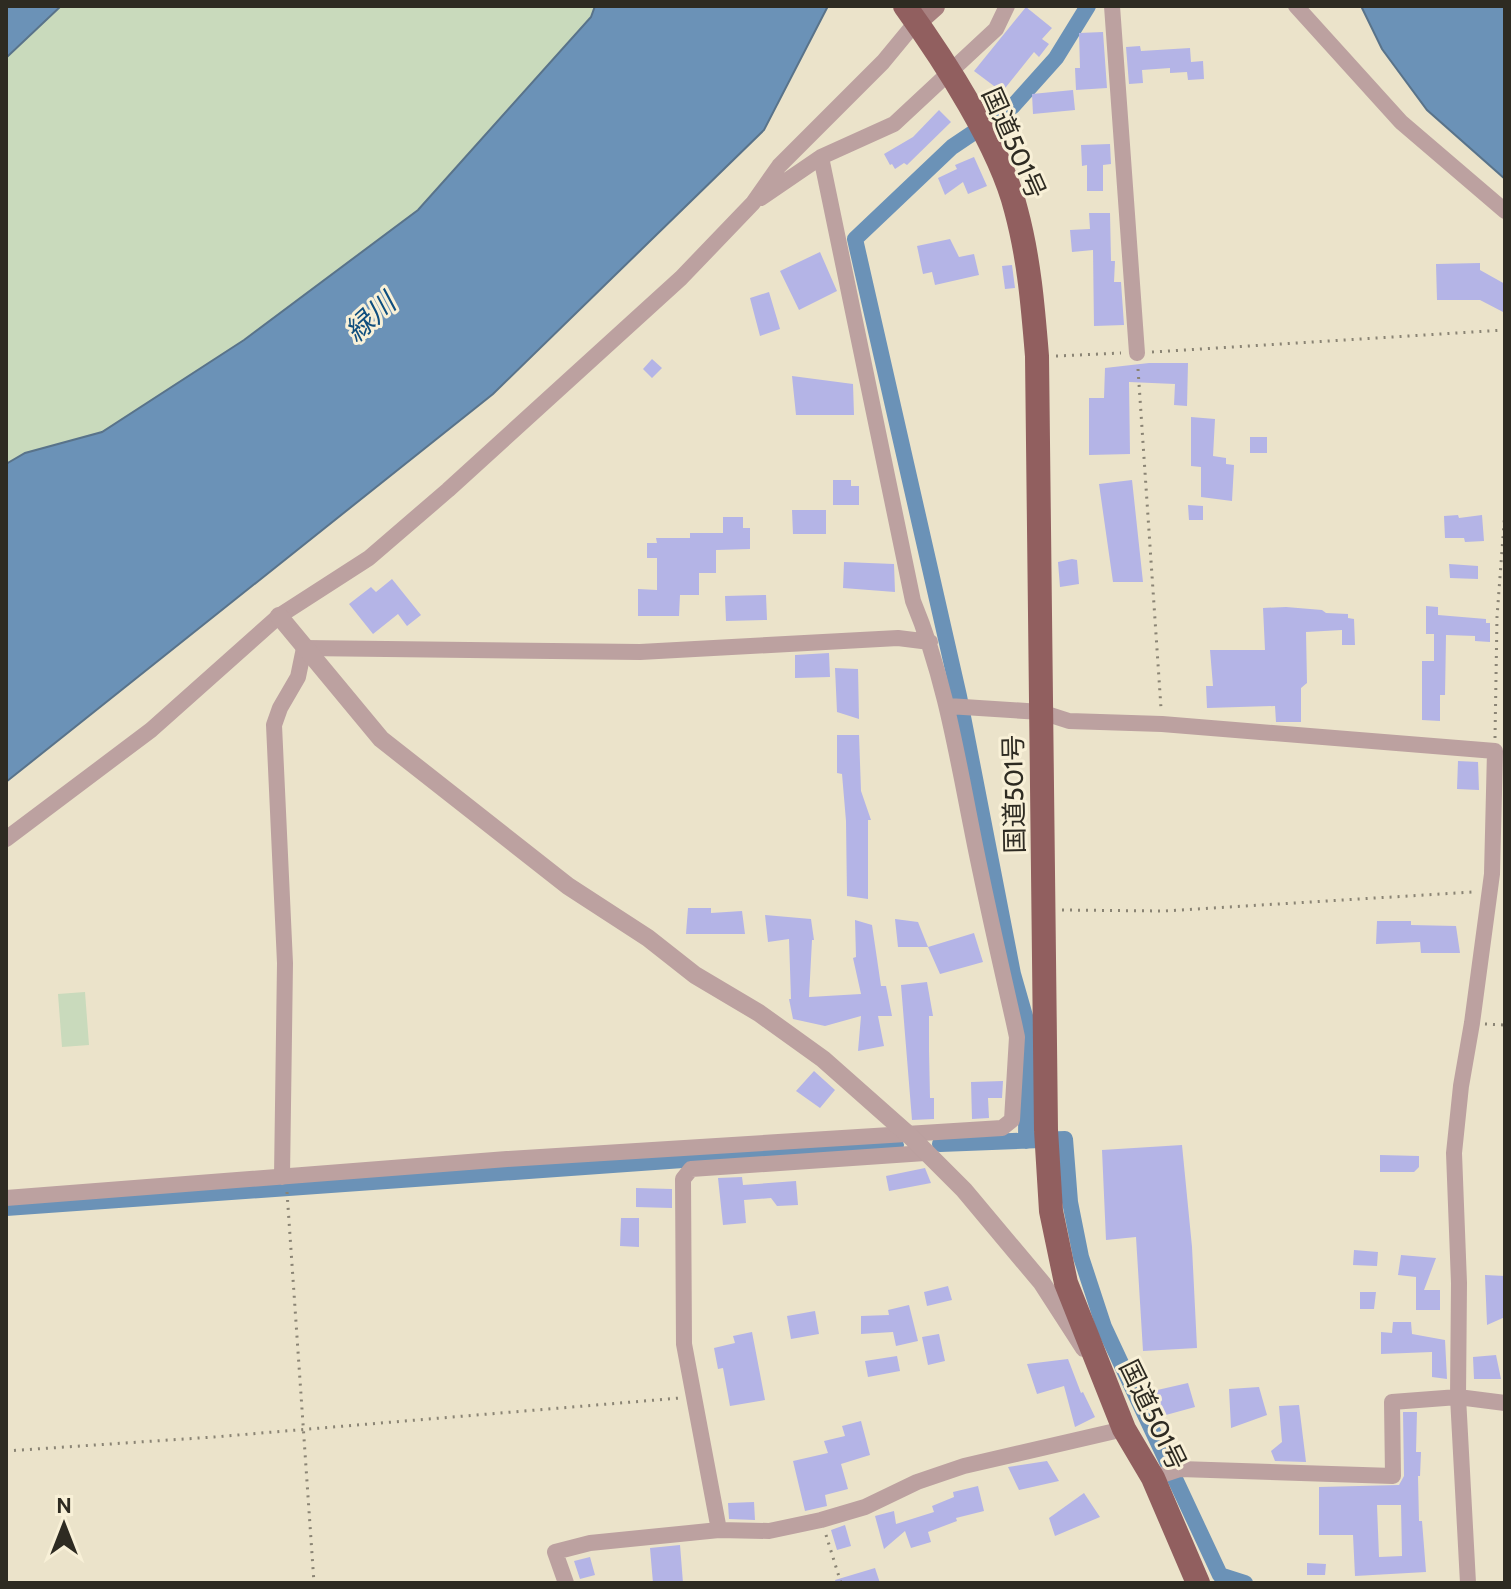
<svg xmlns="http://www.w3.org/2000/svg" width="1511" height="1589" font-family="Cabin,'Noto Sans JP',sans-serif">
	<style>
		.green { fill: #c9dabc }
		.water { fill: #6b92b7; stroke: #59738a; stroke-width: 2 }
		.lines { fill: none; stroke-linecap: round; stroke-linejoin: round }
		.canal { stroke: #6b92b7; stroke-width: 16 }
		.building { fill: #b4b4e6; fill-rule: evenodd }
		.path { stroke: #8a8474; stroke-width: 3; stroke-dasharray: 2 6; stroke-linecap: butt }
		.minor { stroke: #bca1a0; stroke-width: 16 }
		.tertiary { stroke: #bca1a0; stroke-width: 18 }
		.secondary { stroke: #a88180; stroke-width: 22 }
		.trunk { stroke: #915f5f; stroke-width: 24 }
		.labels { text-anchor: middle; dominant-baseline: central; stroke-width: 6; stroke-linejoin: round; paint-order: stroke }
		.street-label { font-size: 26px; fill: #2e2b22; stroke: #f8f0d7 }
		.water-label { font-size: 28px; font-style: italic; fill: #0f4e7e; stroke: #f8f0d7 }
	</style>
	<rect width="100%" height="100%" fill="#ebe3ca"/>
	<path class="green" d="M61,6H595L591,17L418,210L244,340L102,432L25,453L6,464V58Z
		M85,992L89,1045L62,1047L58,994Z"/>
	<path class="water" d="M6,6H61L6,58Z
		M595,6H828L764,130L493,394L6,782V464L25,453L102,432L244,340L418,210L591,17Z
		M1361,6H1505V179L1427,110L1382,49Z"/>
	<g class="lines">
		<path class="canal" d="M1026,1141L1027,1023L1013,974L959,696L855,239L952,147L1013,106L1056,58L1088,6
			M940,1144L1065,1139L1070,1202L1081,1257L1104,1327L1220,1575L1245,1583
			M6,1208L896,1145"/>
	</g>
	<path class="building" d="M1026,7L1052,28L1042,39L1049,44L1039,57L1034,52L1002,92L974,71Z
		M1103,32L1107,88L1076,90L1075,68H1080L1079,33Z
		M1140,46L1141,51L1190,48L1191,62L1203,61L1204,79L1188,80L1187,72L1170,73V68L1142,70L1143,83L1129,84L1126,47Z
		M1073,90L1075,110L1033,114L1032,94Z
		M939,110L951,122L907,165L904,163L895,169L892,164L890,165L884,154L913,137Z
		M1110,144L1111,164L1103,165V191H1087V165L1082,166L1081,145Z
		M974,157L987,186L968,194L963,182L945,195L938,178L957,169L955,165Z
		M1089,213H1110L1111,261H1115L1114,282H1121L1124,325L1094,326L1093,250L1072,252L1070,230L1090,229Z
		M950,239L959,257L974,254L979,275L935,285L932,272L923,274L917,246Z
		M820,252L837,291L799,310L780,271Z
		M1480,263V270L1505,284V313L1480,300H1437L1436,264Z
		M1012,265L1015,288L1005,289L1002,266Z
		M769,292L780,329L760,336L750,298Z
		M652,359L662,368L652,378L643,369Z
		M1149,363H1188L1187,406L1174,405L1175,384L1129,382L1130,454L1089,455V398H1104L1105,368Z
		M792,376L853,384L854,415H796Z
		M1191,417L1215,419L1213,456L1226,458V464L1234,465L1232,501L1201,497V467L1191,466Z
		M1250,437H1267V453H1250Z
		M833,480H851V486H859V505H833Z
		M1132,480L1143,582H1113L1099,484Z
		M1188,505L1203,506V520H1189Z
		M792,510H826V534H793Z
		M1458,515L1459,518L1482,515L1484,541L1465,542L1464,538H1445L1444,516Z
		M723,517H743V528H750V549L716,550V573H699V595H680L679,616H638V589L657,590V558H647V543H657L656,538H690V533H723Z
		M1072,559L1077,560L1079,584L1060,587L1058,562Z
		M844,562L894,564L895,592L843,588Z
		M1449,564L1478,566V579L1450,578Z
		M392,579L421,615L407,626L398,614L373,634L349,604L371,587L376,592Z
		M766,595L767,620L726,621L725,596Z
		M1426,606L1438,607V615L1486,619V623H1490V642L1475,641V636L1446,635L1445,695H1440V721L1422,720V661H1434V634H1426Z
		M1286,607L1322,610L1326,613L1348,614V618L1354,619L1355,645H1342V630L1306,632L1307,683L1301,688V722H1276L1275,706L1207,708L1206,686H1213L1210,650H1265L1263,608Z
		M829,653L830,677L795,678V655Z
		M835,668L858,669L859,719L837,712Z
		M837,735H859L861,791L871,820H868V899L847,896L846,821L842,774L837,773Z
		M1458,761L1478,762L1479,790L1457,789Z
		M688,908H711V913L742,911L745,934H686Z
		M765,915L811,919L814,940H812L809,997L861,994L853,958L856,957L855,920L872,925L881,986H886L892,1016H878L884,1046L858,1051L861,1016L825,1026L793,1019L789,999H791L789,939L768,942Z
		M895,919L918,922L928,947H898Z
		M1377,921H1411V925L1456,926L1460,953H1421L1420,942L1376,944Z
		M974,933L983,962L940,974L928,947Z
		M927,982L933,1016H929V1051L930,1098H934V1119L912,1120L901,985Z
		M814,1071L835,1090L820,1108L796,1091Z
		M1003,1081L1002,1098H988L989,1118L972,1119L971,1082Z
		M1182,1145L1192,1247L1197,1348L1143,1351L1136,1237L1106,1240L1102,1150Z
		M1380,1155L1419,1156V1167L1414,1172H1380Z
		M925,1168L931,1183L889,1191L886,1176Z
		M742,1177L743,1185L796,1181L798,1205L777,1206L771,1198L744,1200L746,1223L723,1225L718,1178Z
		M636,1188L672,1189V1208L636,1207Z
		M621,1218H639V1247L620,1246Z
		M1354,1250L1378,1252L1377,1266L1353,1265Z
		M1401,1255L1436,1258L1424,1290H1440V1310H1416V1277L1398,1275Z
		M1485,1275L1505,1276V1317L1487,1325Z
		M948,1286L952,1300L927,1306L924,1292Z
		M1360,1292H1376L1374,1309H1360Z
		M909,1305L918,1341L896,1346L893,1332L861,1334V1316L889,1315L888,1310Z
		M815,1311L819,1334L791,1339L787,1316Z
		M1393,1322H1411L1412,1334L1445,1340L1447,1379L1432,1377V1352L1381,1354V1332L1392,1333Z
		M752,1332L765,1400L730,1406L723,1368L718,1369L714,1348L735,1343L733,1336Z
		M939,1334L945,1361L928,1365L922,1337Z
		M1496,1355L1501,1379H1474L1473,1357Z
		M897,1356L900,1371L868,1377L865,1361Z
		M1068,1359L1081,1393L1083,1392L1095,1417L1075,1427L1064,1386L1037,1394L1027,1364Z
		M1188,1383L1195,1407L1155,1418L1153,1391Z
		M1259,1387L1267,1415L1231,1428L1229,1389Z
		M1299,1405L1306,1462L1275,1461L1271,1451L1282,1442L1279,1406Z
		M1403,1412H1417L1416,1452H1421L1420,1476H1418L1419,1521H1422L1426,1572L1355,1576L1353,1535H1319V1487L1399,1485L1404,1476ZM1377,1505H1401L1402,1556L1379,1557Z
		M861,1421L870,1455L841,1464L848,1489L825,1495L827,1506L805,1511L793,1461L828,1453L824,1441L845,1436L842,1426Z
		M1047,1461L1059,1481L1019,1490L1008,1467Z
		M978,1486L984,1511L956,1518L957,1521L928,1532L931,1542L911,1548L905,1531L884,1549L875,1516L894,1511L896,1524L934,1512L932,1506L954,1497L953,1492Z
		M1084,1493L1100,1517L1055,1536L1049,1518Z
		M754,1502L755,1520L729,1519L728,1503Z
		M845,1525L851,1546L837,1550L831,1530Z
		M680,1545L683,1583H653L650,1548Z
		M590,1557L595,1575L580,1579L574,1561Z
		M1307,1563L1326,1564L1325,1575H1307Z
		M875,1568L880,1583H836L835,1580Z"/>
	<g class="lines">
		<path class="path" d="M1152,352L1505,330
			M1056,356L1121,353
			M1138,369L1161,708
			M1495,738L1497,617L1505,510
			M1062,910L1164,911L1473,892
			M1485,1024L1505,1025
			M287,1192L314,1583
			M6,1451L214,1437L680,1398
			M826,1535L841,1583"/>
		<path class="minor" d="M1112,6L1137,353
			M1296,6L1401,122L1505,211
			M761,198L821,157L894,124L996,29L1007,6
			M948,706L1041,712L1069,721L1162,724L1495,751L1492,874L1472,1023L1461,1086L1454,1153L1459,1283L1458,1397L1468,1583
			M6,839L151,730L279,616L369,558L448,490L681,278L753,203L779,166L883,62L916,22
			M282,1177L285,963L274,725L280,708L298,677L304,648L640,652L898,638L930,642
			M6,1198L507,1159L1002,1128L1012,1120L1017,1037L1014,1023C999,957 984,892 971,825C956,749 943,673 913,601L821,157
			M1153,1478L1180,1469L1393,1476L1392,1402L1458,1397L1505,1403
			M719,1530L684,1344L683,1179L691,1169L925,1153
			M566,1583L555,1552L590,1543L719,1530L769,1531L821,1520L865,1507L917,1482L964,1466L1124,1429"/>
		<path class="tertiary" d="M279,616L381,739L568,886L648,938L695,975L759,1013L823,1059L910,1136L964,1190L1042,1283L1084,1348"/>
		<path class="secondary" d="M916,22L934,6"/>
		<path class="trunk" d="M905,6C944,60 1000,146 1016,210C1029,258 1033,307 1037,356L1046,1130L1051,1211L1066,1283L1124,1429L1153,1478L1198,1583"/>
	</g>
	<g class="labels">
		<g class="street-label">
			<text transform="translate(1014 143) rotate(66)">国道501号</text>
			<text transform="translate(1014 794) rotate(-91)">国道501号</text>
			<text transform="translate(1153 1415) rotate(64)">国道501号</text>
		</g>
		<g class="water-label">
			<text transform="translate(370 317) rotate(-42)">緑川</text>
		</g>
	</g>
	<rect width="1511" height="1589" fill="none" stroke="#2e2b22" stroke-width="16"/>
	<g transform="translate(64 1525)" stroke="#f8f0d7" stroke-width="6" paint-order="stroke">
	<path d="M0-6L14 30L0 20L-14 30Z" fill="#2e2b22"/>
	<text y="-12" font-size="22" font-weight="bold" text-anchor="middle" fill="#2e2b22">N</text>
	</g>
</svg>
